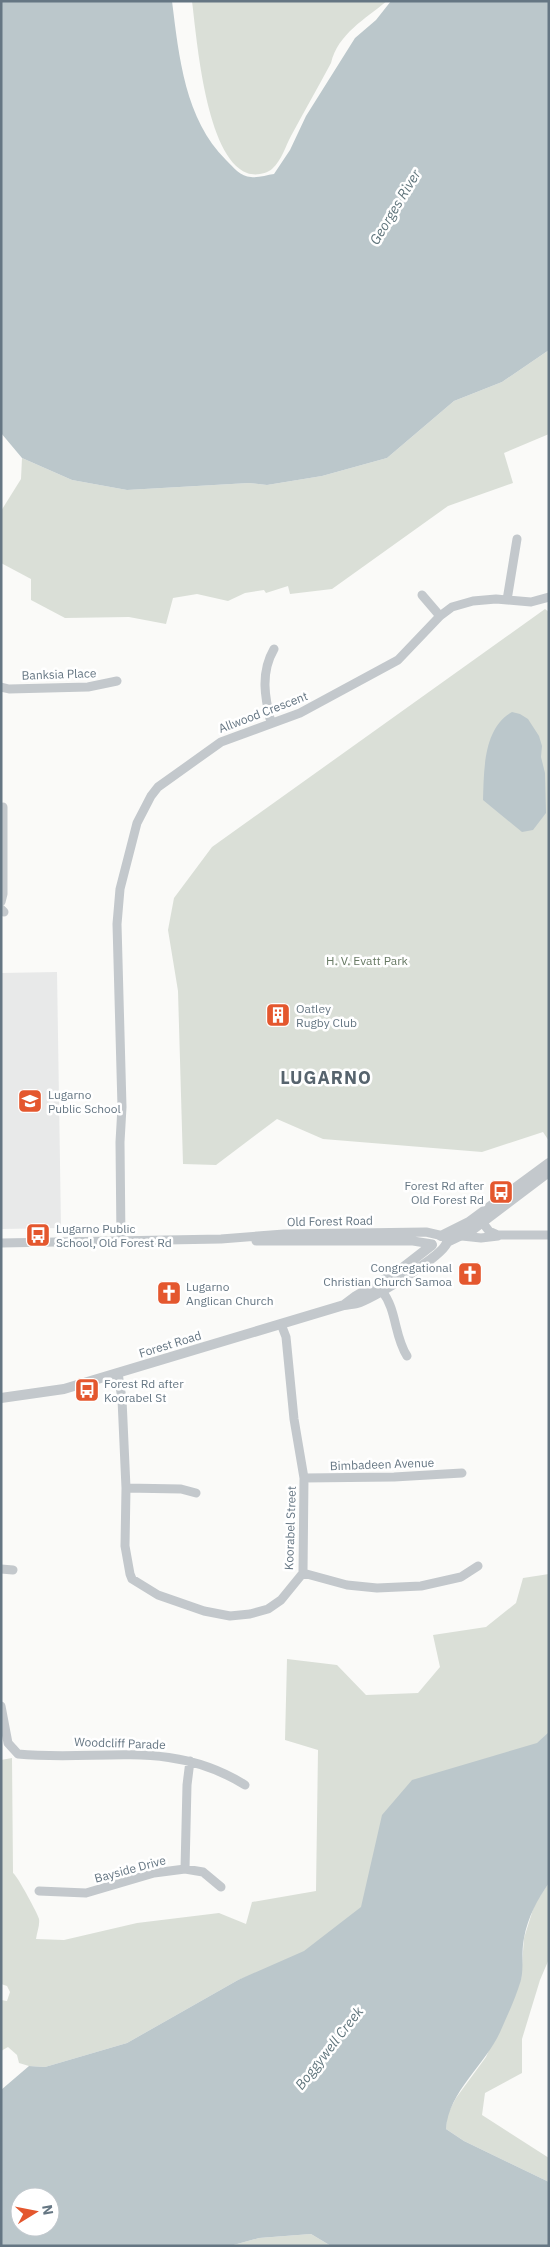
<svg xmlns="http://www.w3.org/2000/svg" width="550" height="2247" font-family="'IBM Plex Sans',sans-serif">
	<style>
		.built { fill: #e8e9e9 }
		.green { fill: #dadfd7 }
		.water { fill: #bbc7cb; fill-rule: evenodd }
		.lines { fill: none; stroke-linecap: round; stroke-linejoin: round }
		.minor { stroke: #c3c8cc; stroke-width: 9 }
		.tertiary { stroke: #c3c8cc; stroke-width: 10 }
		.labels { text-anchor: middle; dominant-baseline: central; stroke-width: 5; stroke-linejoin: round; paint-order: stroke }
		.street-label { font-size: 12px; fill: #657683; stroke: #fff }
		.park-label { font-size: 12px; fill: #687a64; stroke: #fff }
		.poi-label { font-size: 12px; fill: #657683; stroke: #fff; text-anchor: start }
		.water-label { font-size: 14px; font-style: italic; fill: #60757c; stroke: #fff }
		.district-label { font-size: 18px; font-weight: bold; letter-spacing: 1px; fill: #57646e; stroke: #fff }
	</style>
	<rect width="100%" height="100%" fill="#fafaf8"/>
	<path class="built" d="M57,972L61,1228L1,1229V973Z"/>
	<path class="green" d="M192,1H387C365,19 338,34 331,63C318,87 304,112 291,136C285,147 282,160 272,169C266,174 255,176 247,173C206,157 197,41 192,1Z
		M549,350V434L504,453L513,483L448,506L332,589L290,594L288,586L266,593L264,590L245,593L228,601L197,594L173,598L166,624L129,617L65,618L31,600V579L1,563V511L21,479L22,458L72,480L127,490L249,483L267,485L322,476L387,458L454,401L502,382Z
		M545,609L549,612V1141L543,1132L482,1152L323,1139L277,1119L216,1165L183,1164L178,991L168,930L174,898L212,847Z
		M549,1574V1762L364,1935L238,1980L127,2043L45,2067L29,2066L19,2063L17,2055L8,2047L1,2051V2000L7,2001L10,1992L7,1986L1,1984V1760L12,1758L13,1873C17,1875 39,1916 39,1919C40,1925 37,1932 36,1939L64,1940L137,1923L219,1913L246,1924L252,1902L316,1891L318,1750L285,1740L287,1659L337,1665L366,1695L418,1693L440,1667L433,1635L486,1627L516,1603L523,1578Z
		M549,1883V1959L540,1980L522,2039V2073L485,2093L482,2115L549,2158V2182L464,2141L446,2129L447,2115L456,2098L486,2057L521,1979L524,1938L535,1903Z
		M311,2234L331,2246H230L259,2238Z"/>
	<path class="water" d="M1,1H172C179,57 185,119 226,160C233,167 241,177 251,177C258,178 267,175 274,174L290,150L306,116L355,38L376,20L391,1H549V350L502,382L454,401L387,458L322,476L267,485L249,483L127,490L72,480L22,458L1,433Z
		M512,712L520,714L528,719L539,736L542,746L541,757L545,773L546,813L533,830L522,832L483,800C484,771 483,728 512,712Z
		M549,1732V1883C537,1900 528,1917 524,1938C521,1952 524,1967 521,1980C516,1997 508,2014 501,2030C486,2065 449,2090 446,2129L464,2141L549,2182V2246H331L311,2234L259,2238L230,2246H1V2090L29,2066L45,2067L127,2043L238,1980L304,1951L361,1907L382,1815L412,1780L537,1743ZM20,2197H50V2227H20Z"/>
	<g class="lines">
		<path class="minor" d="M422,595L440,616
			M507,600L517,539
			M1,687L9,689L88,687L117,681
			M271,723C265,698 260,673 274,649
			M1,902L3,894V807
			M1,909L4,912
			M479,1218L489,1231L498,1235H549
			M462,1236L481,1238L498,1236
			M121,1241L120,1142L122,1107L117,924L120,889L137,823L151,796L158,787L221,742L300,713L398,660L440,616L452,607L473,601L496,599L531,602L549,597
			M256,1241H413L432,1244
			M1,1243L221,1239L284,1234L426,1232L439,1235
			M382,1291C397,1310 394,1336 407,1356
			M118,1373L122,1399L126,1488L125,1546L130,1574L132,1579L158,1595L204,1611L230,1616L250,1614L268,1609L281,1600L303,1573L304,1478L294,1419L286,1337L281,1324
			M304,1478L394,1477L462,1473
			M126,1488L181,1489L196,1493
			M1,1569L13,1570
			M303,1573L347,1585L377,1588L421,1586L461,1577L478,1566
			M1,1706L8,1743L18,1754C100,1762 170,1738 245,1785
			M185,1869L187,1785L190,1761
			M39,1891L86,1893L154,1873L185,1869L203,1872L221,1887"/>
		<path class="tertiary" d="M441,1236L469,1222L549,1163
			M447,1242L472,1230L546,1174
			M344,1305L356,1296L396,1273L432,1245
			M1,1398L64,1389L344,1305C350,1304 355,1304 360,1302C375,1296 444,1256 447,1242"/>
	</g>
	<defs>
		<symbol id="building-square" viewBox="-11 -11 22 22"><rect x="-9" y="-9" width="18" height="18" rx="4" fill="#e4572e" stroke="#fff"/><path d="M-4-6H4V6H1V3H-1V6H-4ZM-2.5-4.3h1.7v1.8h-1.7ZM.8-4.3h1.7v1.8H.8ZM-2.5-1h1.7V.8h-1.7ZM.8-1h1.7V.8H.8Z" fill="#fff"/></symbol>
		<symbol id="school-square" viewBox="-11 -11 22 22"><rect x="-9" y="-9" width="18" height="18" rx="4" fill="#e4572e" stroke="#fff"/><path d="M0-5L7-2L0 1L-7-2ZM-4 1L0 2.5L4 1V4Q0 6-4 4Z" fill="#fff"/></symbol>
		<symbol id="bus-square" viewBox="-11 -11 22 22"><rect x="-9" y="-9" width="18" height="18" rx="4" fill="#e4572e" stroke="#fff"/><path d="M-5-6H5V4H4V6H2V4H-2V6H-4V4H-5ZM-3.5-4V0h7V-4ZM-3.5 1.2v1.5H-2V1.2ZM2 1.2v1.5H3.5V1.2Z" fill="#fff"/></symbol>
		<symbol id="church-square" viewBox="-11 -11 22 22"><rect x="-9" y="-9" width="18" height="18" rx="4" fill="#e4572e" stroke="#fff"/><path d="M-1.2-6h2.4v3.5h3.3v2.4h-3.3V6h-2.4V-.1h-3.3v-2.4h3.3Z" fill="#fff"/></symbol>
	</defs>
	<g fill-rule="evenodd">
		<use href="#building-square" x="264" y="1001" width="28" height="28"/>
		<use href="#school-square" x="16" y="1087" width="28" height="28"/>
		<use href="#bus-square" x="487" y="1178" width="28" height="28"/>
		<use href="#bus-square" x="24" y="1221" width="28" height="28"/>
		<use href="#church-square" x="456" y="1260" width="28" height="28"/>
		<use href="#church-square" x="155" y="1279" width="28" height="28"/>
		<use href="#bus-square" x="73" y="1376" width="28" height="28"/>
	</g>
	<g class="labels">
		<g class="street-label">
			<text transform="translate(59 674) rotate(-2)">Banksia Place</text>
			<text transform="translate(263 712) rotate(-21)">Allwood Crescent</text>
			<text transform="translate(330 1221) rotate(-1)">Old Forest Road</text>
			<text transform="translate(170 1344) rotate(-17)">Forest Road</text>
			<text transform="translate(382 1464) rotate(-2)">Bimbadeen Avenue</text>
			<text transform="translate(290 1528) rotate(-88)">Koorabel Street</text>
			<text transform="translate(120 1743) rotate(2)">Woodcliff Parade</text>
			<text transform="translate(130 1869) rotate(-15)">Bayside Drive</text>
		</g>
		<g class="park-label">
			<text x="367" y="960">H. V. Evatt Park</text>
		</g>
		<g class="poi-label">
			<text x="296" y="1008">Oatley<tspan x="296" dy="14">Rugby Club</tspan></text>
			<text x="48" y="1094">Lugarno<tspan x="48" dy="14">Public School</tspan></text>
			<text x="484" y="1185" text-anchor="end">Forest Rd after<tspan x="484" dy="14">Old Forest Rd</tspan></text>
			<text x="56" y="1228">Lugarno Public<tspan x="56" dy="14">School, Old Forest Rd</tspan></text>
			<text x="452" y="1267" text-anchor="end">Congregational<tspan x="452" dy="14">Christian Church Samoa</tspan></text>
			<text x="186" y="1286">Lugarno<tspan x="186" dy="14">Anglican Church</tspan></text>
			<text x="104" y="1383">Forest Rd after<tspan x="104" dy="14">Koorabel St</tspan></text>
		</g>
		<g class="water-label">
			<text transform="translate(395 207) rotate(-59)">Georges River</text>
			<text transform="translate(329 2048) rotate(-52)">Boggywell Creek</text>
		</g>
		<g class="district-label">
			<text x="326" y="1077">LUGARNO</text>
		</g>
	</g>
	<rect width="550" height="2247" fill="none" stroke="#657683" stroke-width="5"/>
	<g transform="translate(35 2212) rotate(80)"><circle r="24" fill="#ffffff" stroke="#c1c8cd"/>
	<path d="M0-4L9 19L0 12L-9 19Z" fill="#e4572e"/>
	<text y="-8" font-size="14" font-weight="bold" text-anchor="middle" fill="#657683">N</text>
	</g>
</svg>
